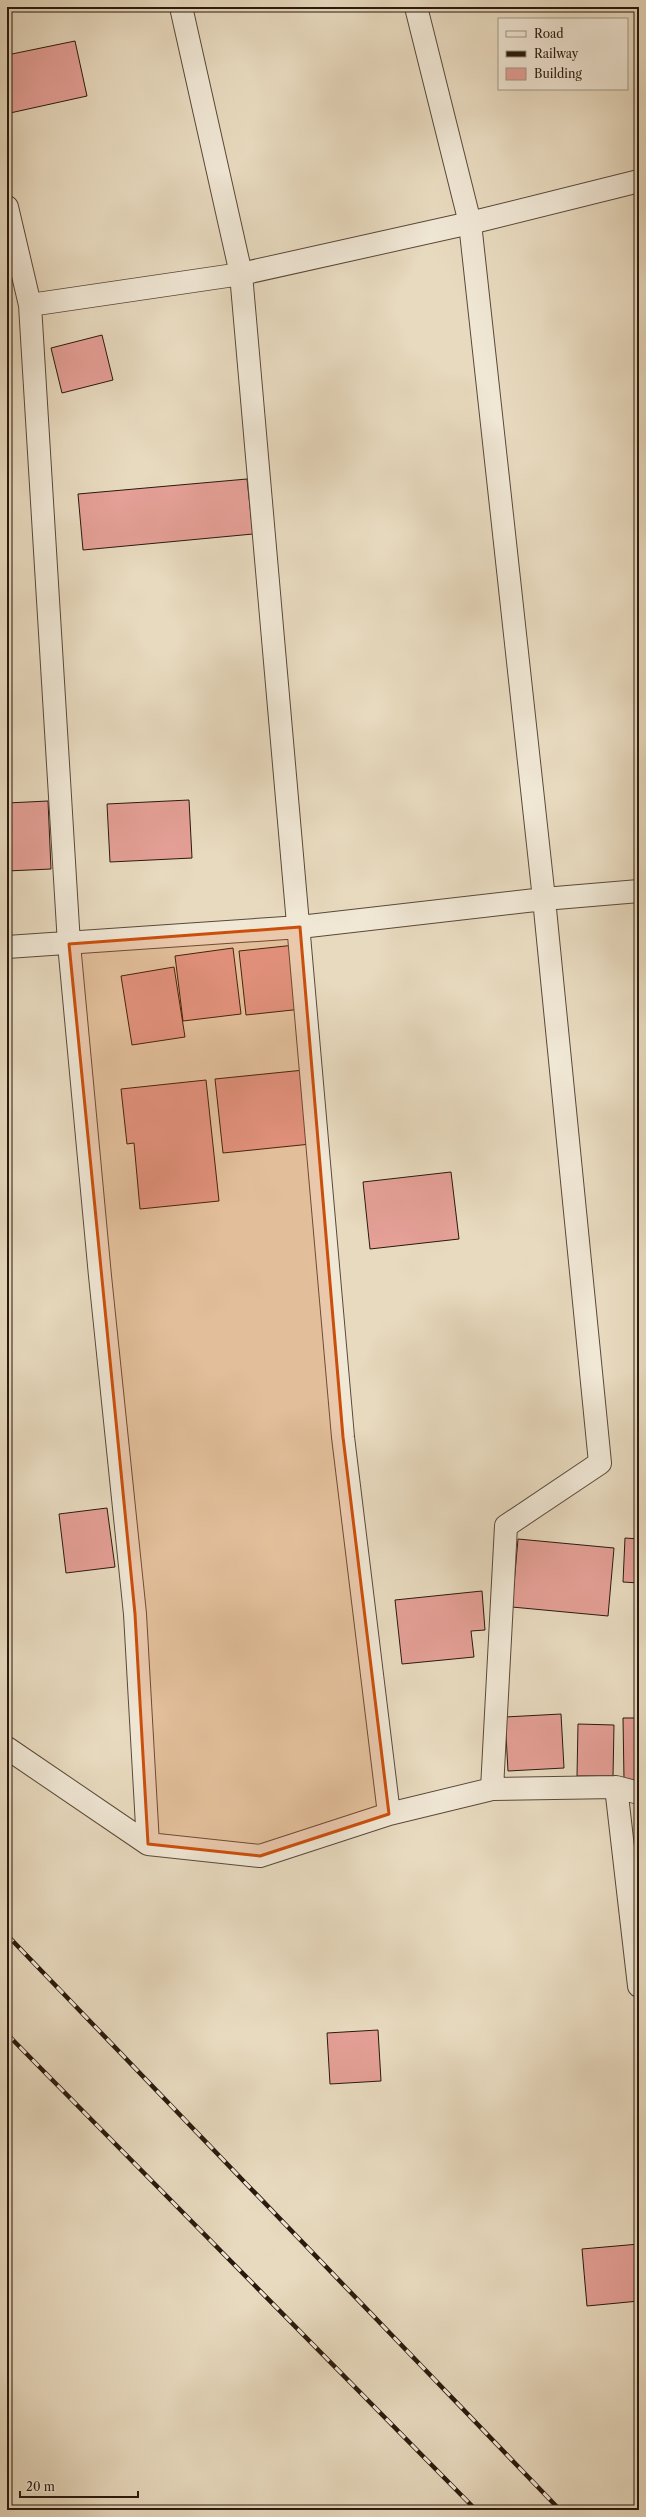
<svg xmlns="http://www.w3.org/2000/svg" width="646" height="2517" font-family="'Libre Caslon Text',serif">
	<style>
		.building { fill: #e5a097; stroke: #29190d }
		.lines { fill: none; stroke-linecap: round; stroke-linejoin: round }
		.minor-casing { stroke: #59493a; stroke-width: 24 }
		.minor { stroke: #f0e7d5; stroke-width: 22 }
		.rail-casing { stroke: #29190d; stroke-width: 4.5 }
		.rail { stroke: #f0e7d5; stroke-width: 3; stroke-dasharray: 9; stroke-linecap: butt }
		.marked { fill: #cb4f0c; fill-opacity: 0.2; stroke: #cb4f0c; stroke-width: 3; stroke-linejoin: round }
	</style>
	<rect width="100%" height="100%" fill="#e8dabf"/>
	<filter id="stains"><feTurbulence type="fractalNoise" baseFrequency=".005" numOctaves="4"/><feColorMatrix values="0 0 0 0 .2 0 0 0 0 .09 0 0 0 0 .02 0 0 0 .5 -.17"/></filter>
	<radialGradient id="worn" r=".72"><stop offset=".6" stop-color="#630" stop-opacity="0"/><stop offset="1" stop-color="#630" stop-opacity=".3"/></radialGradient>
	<path class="building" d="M75,41L87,96L10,113L7,98V55Z
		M102,335L113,380L62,393L51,348Z
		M247,479L253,534L83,550L78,494Z
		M189,800L192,858L110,862L107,804Z
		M48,801L51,869L7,871V803Z
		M295,945L302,1009L246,1015L239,951Z
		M233,948L241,1014L183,1021L175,956Z
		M174,967L185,1037L132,1045L121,976Z
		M304,1070L311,1144L223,1153L215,1079Z
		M206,1080L219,1201L140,1209L134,1143L127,1144L121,1089Z
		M451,1172L459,1239L370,1249L363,1182Z
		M107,1508L115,1567L66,1573L59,1514Z
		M625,1538L639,1539V1583L623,1582Z
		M518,1539L614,1548L608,1616L512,1607Z
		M482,1591L485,1630L471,1631L474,1657L402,1664L395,1600Z
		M561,1714L564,1768L508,1771L505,1717Z
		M623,1718H639V1780H624Z
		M578,1724L614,1725L613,1776H577Z
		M378,2030L381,2081L330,2084L327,2033Z
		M639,2244V2301L587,2306L582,2249Z"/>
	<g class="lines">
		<defs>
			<path id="minor" d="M181,7L241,274L343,1437L389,1814
				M639,181L470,223L544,899L639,891
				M7,207L30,305L69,944L100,1276L135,1614L148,1844
				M30,305L241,274L470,223L416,7
				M7,947L300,927L544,899L600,1463L506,1526L492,1789
				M7,1748L148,1844L260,1856L389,1814L492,1789L616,1787L639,1793
				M616,1787L639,1986"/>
		</defs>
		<use href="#minor" class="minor-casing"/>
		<use href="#minor" class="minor"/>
		<defs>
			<path id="rail" d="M7,1935L560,2510
				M7,2034L476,2510"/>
		</defs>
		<use href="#rail" class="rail-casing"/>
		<use href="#rail" class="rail"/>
	</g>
	<path class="marked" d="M300,927L343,1437L389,1814L260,1856L148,1844L135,1614L69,944Z"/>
	<rect width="646" height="2517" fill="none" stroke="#e8dabf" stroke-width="24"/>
	<rect x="8" y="8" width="630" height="2501" fill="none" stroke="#29190d" stroke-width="2"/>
	<rect x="12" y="12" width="622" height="2493" fill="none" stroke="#29190d"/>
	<rect x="498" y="18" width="130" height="72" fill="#f0e7d5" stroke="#a09585"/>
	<rect x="506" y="31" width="20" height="6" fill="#f0e7d5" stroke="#a09585"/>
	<text x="534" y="38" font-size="12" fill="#29190d">Road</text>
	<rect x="506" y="51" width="20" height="6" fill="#29190d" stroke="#a09585"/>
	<text x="534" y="58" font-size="12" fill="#29190d">Railway</text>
	<rect x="506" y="68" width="20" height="12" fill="#e5a097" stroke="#a09585"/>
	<text x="534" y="78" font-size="12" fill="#29190d">Building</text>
	<path d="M20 2491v6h118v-6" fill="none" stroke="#29190d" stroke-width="2"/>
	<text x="26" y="2491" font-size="12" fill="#29190d" stroke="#f0e7d5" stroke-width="3" paint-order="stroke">20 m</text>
	<rect width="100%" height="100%" filter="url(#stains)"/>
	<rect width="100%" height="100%" fill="url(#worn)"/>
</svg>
